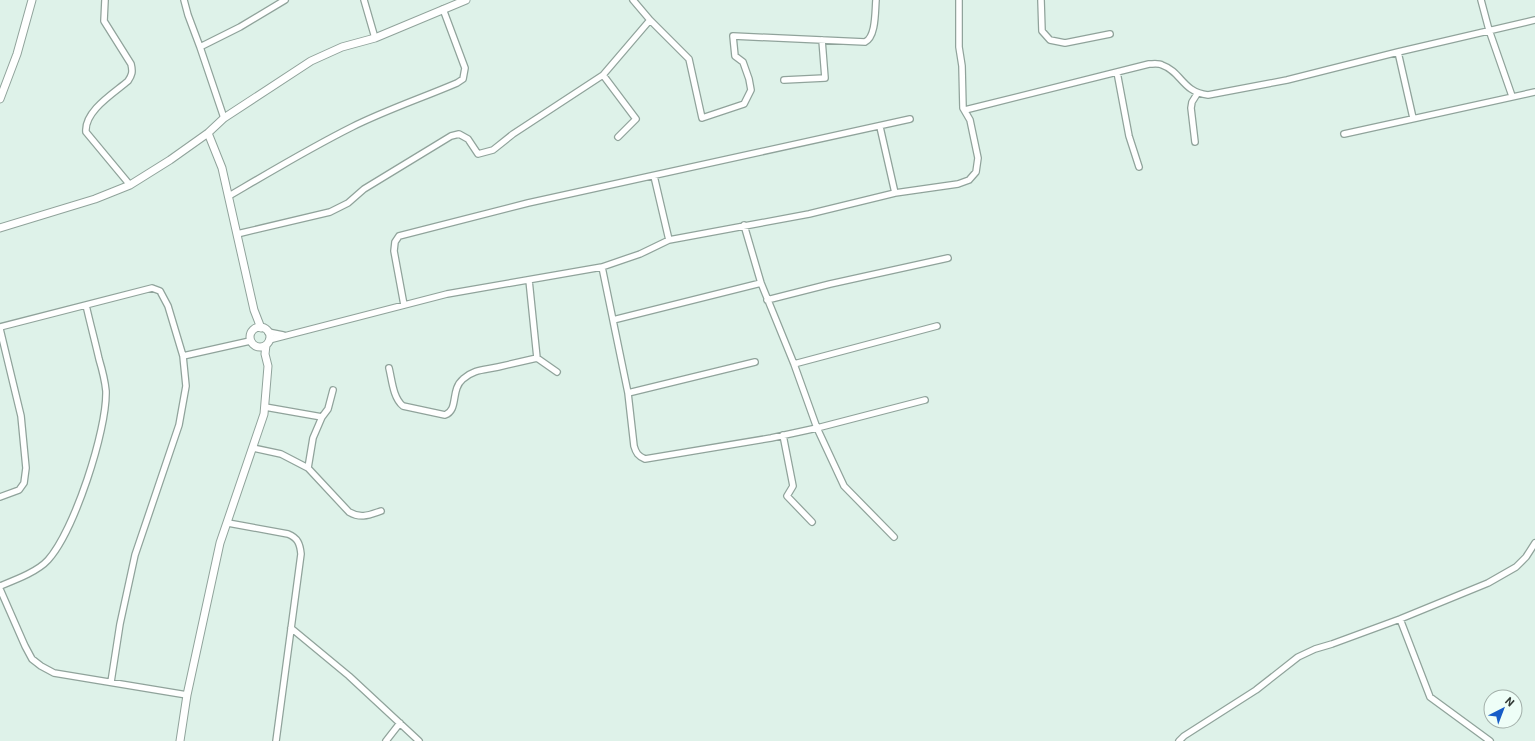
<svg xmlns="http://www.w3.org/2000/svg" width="1535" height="741" font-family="Roboto,sans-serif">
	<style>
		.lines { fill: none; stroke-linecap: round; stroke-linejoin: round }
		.minor-casing { stroke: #90a39b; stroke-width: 8 }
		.tertiary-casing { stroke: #90a39b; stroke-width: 9 }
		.minor { stroke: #fff; stroke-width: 5.5 }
		.tertiary { stroke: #fff; stroke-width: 7 }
	</style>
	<rect width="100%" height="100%" fill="#def2e9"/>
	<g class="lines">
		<defs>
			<path id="minor" d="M105,0L104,21L131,64C133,72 132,75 128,81C114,93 84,111 86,132L130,185
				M184,0L188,15L200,47L224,118
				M364,0L375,38
				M633,0L650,20L689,59L702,118L744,104L751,90L749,79L743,62L735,56L733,36L865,42C876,37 875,12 876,0
				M1041,0L1042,31L1050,40L1065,43L1110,34
				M1481,0L1489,30L1512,96
				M200,47L240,27L285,0
				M1398,52L1413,118
				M1117,72L1129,136L1139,167
				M603,75L636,119L618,137
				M784,80L825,78L822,40
				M965,110L1149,64C1153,64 1159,63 1162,65C1182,72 1182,92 1208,95L1287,80L1398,52L1535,20
				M880,127L895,193
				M1344,134L1535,92
				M1195,142L1191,108L1192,102L1197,94
				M654,176L669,240
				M229,196C270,172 310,148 352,127C386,110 422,98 457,83L463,79L465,68L443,9
				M744,225L761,283L794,364L817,428L844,486L894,537
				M237,234L330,212L348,203L364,189L451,136L459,134L468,139L478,154L493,150L513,134L603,75L650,20
				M602,267L628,393L634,446C636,453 638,456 645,459L771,438L817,428L925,400
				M529,280L537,358L557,372
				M767,300L830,284L948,258
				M404,305L394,251L395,242L399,236L528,203L910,119
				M613,320L761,283
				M0,327L152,288L160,291L168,306L183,356L186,386L179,425L135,555L120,624L111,682
				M0,329L21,416L26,468L24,483L19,490L0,497
				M268,332L283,335
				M269,340L447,294L602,267L640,254L669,240L809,214L895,193L958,184L969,180L976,172L978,158L970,120L963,108L962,66L959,47V0
				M183,356L250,341
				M794,364L937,326
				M389,368C392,380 393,398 403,406L445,415C459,410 450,390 463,379C474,369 485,370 498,367C511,364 524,361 537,358
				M628,393L755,362
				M265,407L322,417
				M783,435L793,486L787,496L812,522
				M253,448L281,454L308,468L349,512C361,519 369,515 381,511
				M308,468L313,438L322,417L328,409L333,390
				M228,523L288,534C298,538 300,544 301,554L276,741
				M0,586C15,580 37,572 48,560C74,531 107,431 106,391C105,381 102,369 99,359C95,341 90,323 86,305
				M0,589L25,646L32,659L41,666L54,673L187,695
				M1400,619L1430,697L1490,741
				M291,628L349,676L419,741
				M386,741L400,723
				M1179,741L1184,736L1256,690L1298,657L1315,649L1332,644L1400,619L1488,583L1516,567L1526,557L1535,543"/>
			<path id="tertiary" d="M0,99L17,54L32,0
				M208,133L222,168L254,310L261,328
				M0,228L95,199L130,185L170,160L208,133L224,118L311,61L342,47L375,38L466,0
				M250 337a10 10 0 1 1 20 0a10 10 0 1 1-20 0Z
				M180,741L187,695L220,543L264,414L268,366L265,354L266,345"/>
		</defs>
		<use href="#minor" class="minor-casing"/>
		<use href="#tertiary" class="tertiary-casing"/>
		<use href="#minor" class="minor"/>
		<use href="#tertiary" class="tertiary"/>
	</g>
	<g transform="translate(1503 709) rotate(42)"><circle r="19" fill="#eefef7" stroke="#a3b0aa"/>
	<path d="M0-3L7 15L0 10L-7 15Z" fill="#165cc7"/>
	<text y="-6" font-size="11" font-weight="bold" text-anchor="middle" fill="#333b37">N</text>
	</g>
</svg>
